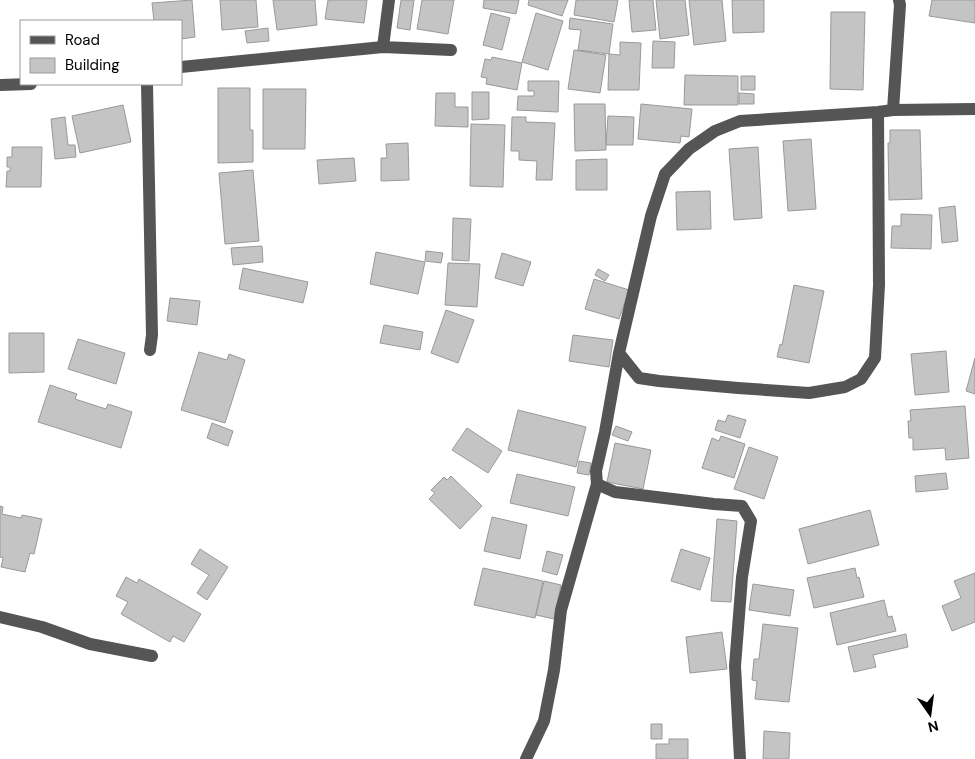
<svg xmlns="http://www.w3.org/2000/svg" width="975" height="759" font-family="'DM Sans',sans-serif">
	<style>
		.building { fill: #c4c4c4; stroke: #999 }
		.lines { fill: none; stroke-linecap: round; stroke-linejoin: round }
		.minor { stroke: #555; stroke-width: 12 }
	</style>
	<rect width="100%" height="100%" fill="#fff"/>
	<path class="building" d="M192,0L195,37L181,39V21H154L152,3Z
		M220,0H256L258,27L222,30Z
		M273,0H315L317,25L277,30Z
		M328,0H367L364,23L325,19Z
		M401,0H414L410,30L397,28Z
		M422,0H454L448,34L417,29Z
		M484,0H519L516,14L483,8Z
		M529,0H568L562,16L528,5Z
		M576,0H618L614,22L574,15Z
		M629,0H653L656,30L632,32Z
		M656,0H685L689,35L660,39Z
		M689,0H722L726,41L694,45Z
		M732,0H764V32L733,33Z
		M932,0H975V23L929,16Z
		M831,12H865L863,90L830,89Z
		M491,13L510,18L502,50L483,45Z
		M536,13L563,21L548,70L522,62Z
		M570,18L613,24L609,54L578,50L581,30L569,29Z
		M268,28L269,41L247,43L245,31Z
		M653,41L675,42L674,68H652Z
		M620,42L641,43L639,90H608L609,54L620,55Z
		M574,50L606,55L600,93L568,89Z
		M492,57L522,63L517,90L486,84L487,78L481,77L485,59L491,60Z
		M685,75L738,76V105H684Z
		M741,76H755V90H741Z
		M528,81H559L558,112L517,110L518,96H534V91H528Z
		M218,88H250V130H253V162L218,163Z
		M263,89H306L305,149H263Z
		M472,92H489V119L472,120Z
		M436,93H455V107H468V127L435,126Z
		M739,93L754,94V104H739Z
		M574,104H605L606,150L575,151Z
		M641,104L692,109L689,137L681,136L680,143L638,139Z
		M123,105L131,142L80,153L72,116Z
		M608,116L634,117L633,145H606Z
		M65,117L68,145H75L76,157L55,159L51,119Z
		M512,117H526V122L555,123L552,180H536L537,161L519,160V151H511Z
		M471,124L505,125L503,187L470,186Z
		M890,130H920L922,199L889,200L888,143H890Z
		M811,139L816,209L788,211L783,141Z
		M408,143L409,180L381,181V158H387L386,144Z
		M12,147H42L41,187H6L7,171H10V167H7V157H12Z
		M758,147L762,218L734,220L729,149Z
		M354,158L356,181L319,184L317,160Z
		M607,159V190H576V160Z
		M253,170L259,241L225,244L219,173Z
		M710,191L711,229L677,230L676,192Z
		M955,206L958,241L942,243L939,208Z
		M901,214L932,215L931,249L891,248L892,226H901Z
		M453,218L471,219L469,261L452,260Z
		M262,246L263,262L233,265L231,248Z
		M426,251L443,253L441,263L425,261Z
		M376,252L425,262L418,294L370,284Z
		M502,253L531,262L523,286L495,278Z
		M448,263L480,264L477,307L445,305Z
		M243,268L308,282L303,303L239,289Z
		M598,269L609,275L605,281L595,275Z
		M594,279L629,290L619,319L585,309Z
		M794,285L824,291L809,363L777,357L780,344L782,345Z
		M170,298L200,301L197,325L167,321Z
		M446,310L474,320L458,363L431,353Z
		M384,325L423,332L420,350L380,343Z
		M9,333H44V372L9,373Z
		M573,335L613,340L609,367L569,361Z
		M78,339L125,353L116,384L68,369Z
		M946,351L949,392L915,395L911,354Z
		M199,352L227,360L229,354L245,360L225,423L181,410Z
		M975,358V394L966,391Z
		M50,385L77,394L75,399L106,409L108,404L132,412L121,448L38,422Z
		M965,406L969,458L946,460L945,448L913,450V438H909L908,421H911L910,410Z
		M518,410L586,427L576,467L508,450Z
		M728,415L746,420L740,438L715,430L718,420L725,422Z
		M212,423L233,431L228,446L207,438Z
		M616,426L632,432L628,441L612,435Z
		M467,428L502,451L488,473L452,450Z
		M721,436L745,444L734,478L702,468L712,438L719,441Z
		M615,443L651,450L643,489L607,482Z
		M749,447L778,457L764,499L734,489Z
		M579,461L591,463L589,475L577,473Z
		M946,473L948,489L916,492L915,476Z
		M517,474L575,487L568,516L510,503Z
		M451,476L482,506L460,529L429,499L435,493L431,490L444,477L447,480Z
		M0,506L3,507L2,514L21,518L22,515L42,519L34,554L30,553L25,572L1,567L3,558L0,557Z
		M870,510L879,545L808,564L799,529Z
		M492,517L527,525L520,559L484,551Z
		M717,519L737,521L731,602L711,601Z
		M200,549L228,567L207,600L197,593L209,575L191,564Z
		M681,549L710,558L700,590L671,581Z
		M547,551L563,555L557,575L542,571Z
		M483,568L543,581L535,618L474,605Z
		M855,568L857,578L859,577L864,597L814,608L807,578Z
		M975,573V622L952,631L942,606L961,598L954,581Z
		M126,577L137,583L139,579L201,614L184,642L173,636L170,642L121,614L128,602L116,596Z
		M544,581L561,585L554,619L536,615Z
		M753,584L794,590L790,616L749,610Z
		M884,600L888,617L892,616L896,631L837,645L830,613Z
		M763,624L798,628L789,702L755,699L757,681L752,680L754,659H759Z
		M722,632L727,669L690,673L686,637Z
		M906,634L908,647L873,655L876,667L854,672L848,647Z
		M651,724H662V739H651Z
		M764,731L790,733L789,759H763Z
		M669,739H688V759H656V744H669Z"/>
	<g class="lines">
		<path class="minor" d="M383,47L389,0
			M181,67L383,47L451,50
			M147,84L152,335L150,350
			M0,85L31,84
			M893,110L900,5L899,0
			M619,353L639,378L659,381L738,388L809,393L845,387L861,379L875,358L879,285L878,112
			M0,617L42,627L90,644L152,656
			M526,759L544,721L554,670L561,610L597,484
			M740,759L735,666L742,577L751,521L742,506L714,504L615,492L597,484L596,471L605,432L619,353L651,216L665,174L689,149L715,131L740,121L878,112L893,110L975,109"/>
	</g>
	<rect x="20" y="20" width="162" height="65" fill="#ffffff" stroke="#999999"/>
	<rect x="30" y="36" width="25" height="8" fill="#555555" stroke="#999999"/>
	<text x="65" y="45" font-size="15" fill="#000000">Road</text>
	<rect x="30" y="58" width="25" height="15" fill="#c4c4c4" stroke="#999999"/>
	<text x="65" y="70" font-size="15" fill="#000000">Building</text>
	<g transform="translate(930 714) rotate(166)" stroke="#ffffff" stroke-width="4" paint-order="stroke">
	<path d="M0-4L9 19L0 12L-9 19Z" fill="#000000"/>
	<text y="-8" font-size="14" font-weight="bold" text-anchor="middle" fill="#000000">N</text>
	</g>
</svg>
